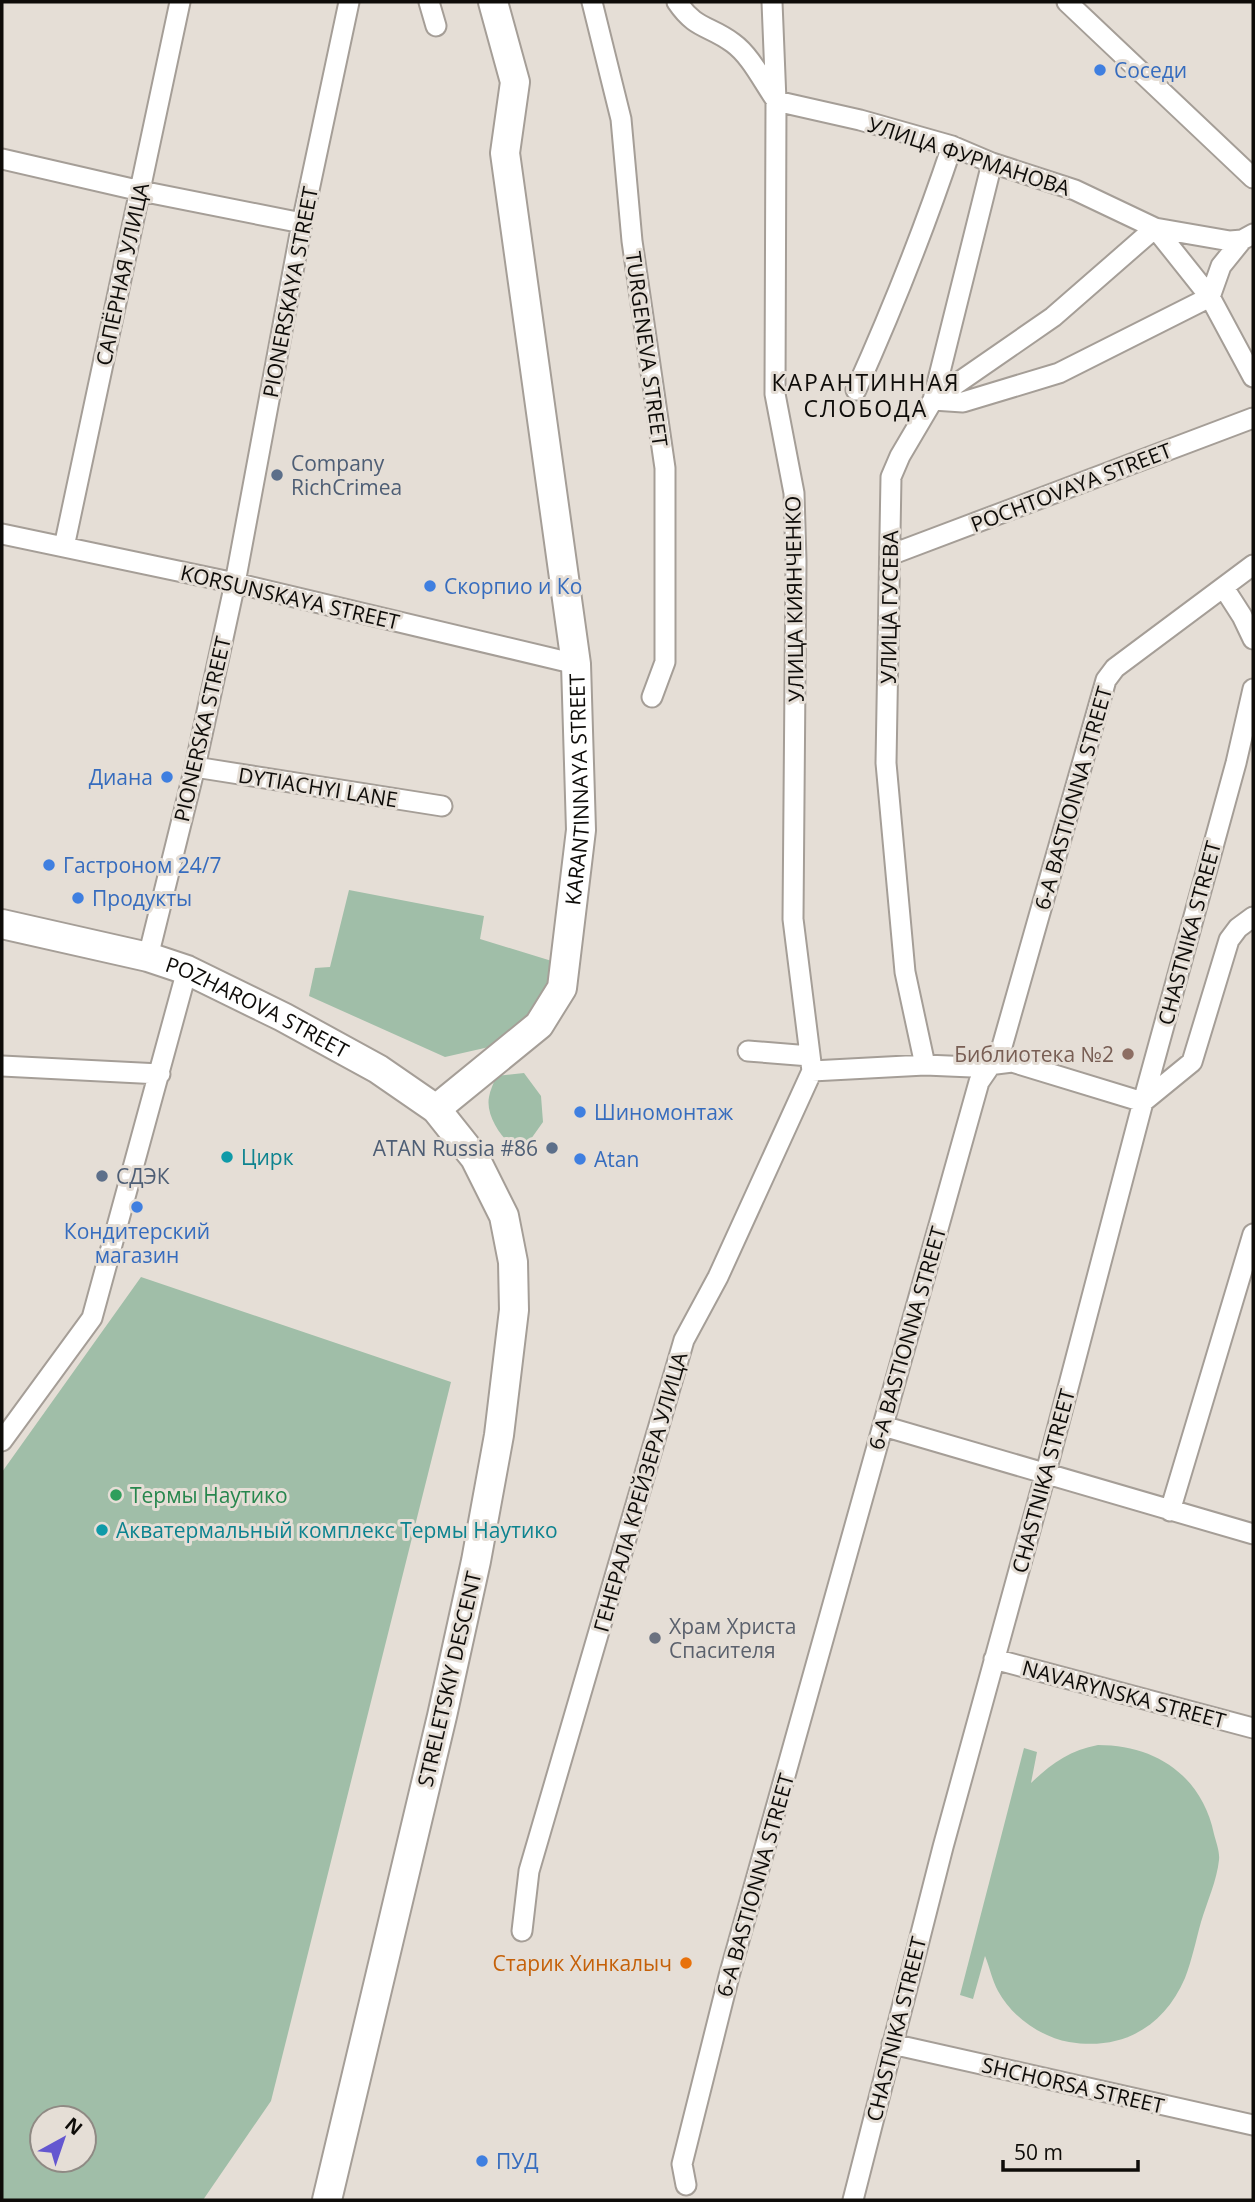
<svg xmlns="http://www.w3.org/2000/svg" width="1255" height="2202" font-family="'Open Sans',sans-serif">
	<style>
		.green { fill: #a0bea8; fill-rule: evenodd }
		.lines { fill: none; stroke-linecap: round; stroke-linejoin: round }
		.minor-casing { stroke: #a59e97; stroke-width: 23 }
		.secondary-casing { stroke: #a59e97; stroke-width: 32 }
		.minor { stroke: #fff; stroke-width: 19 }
		.secondary { stroke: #fff; stroke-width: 28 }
		.shop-dot { fill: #3f7fe0; stroke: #e5ded6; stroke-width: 2.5 }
		.service-dot { fill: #5c6f8a; stroke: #e5ded6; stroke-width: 2.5 }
		.education-dot { fill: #8d6e63; stroke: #e5ded6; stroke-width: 2.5 }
		.culture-dot { fill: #0f9aa8; stroke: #e5ded6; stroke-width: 2.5 }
		.leisure-dot { fill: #2e9e5b; stroke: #e5ded6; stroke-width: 2.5 }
		.worship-dot { fill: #6b7280; stroke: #e5ded6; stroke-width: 2.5 }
		.food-dot { fill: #e8710a; stroke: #e5ded6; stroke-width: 2.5 }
		.labels { text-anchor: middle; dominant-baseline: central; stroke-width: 6; stroke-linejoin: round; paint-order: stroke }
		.shop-label { font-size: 21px; fill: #366cbe; stroke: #e5ded6; text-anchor: start }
		.street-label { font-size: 21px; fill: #0e0c09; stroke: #e5ded6 }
		.service-label { font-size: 21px; fill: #4e5e75; stroke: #e5ded6; text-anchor: start }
		.education-label { font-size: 21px; fill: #785e54; stroke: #e5ded6; text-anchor: end }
		.culture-label { font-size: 21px; fill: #0d838f; stroke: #e5ded6; text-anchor: start }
		.leisure-label { font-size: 21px; fill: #27864d; stroke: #e5ded6; text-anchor: start }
		.worship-label { font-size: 21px; fill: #5b616d; stroke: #e5ded6; text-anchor: start }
		.food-label { font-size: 21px; fill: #c56008; stroke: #e5ded6; text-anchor: end }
		.neighbourhood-label { font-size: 23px; letter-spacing: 2px; fill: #0e0c09; stroke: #e5ded6 }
	</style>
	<rect width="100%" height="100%" fill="#e5ded6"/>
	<path class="green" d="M349,890L484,916L480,939L555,962L537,1014L489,1047L445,1057L309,996L315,968L330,967Z
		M524,1073L541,1096L543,1122L521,1153C505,1143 485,1118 489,1097C490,1090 494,1083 496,1076Z
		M141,1277L451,1382L271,2101L203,2200H2V1472ZM42,2118H84V2160H42Z
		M1098,1745C1156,1745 1202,1776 1214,1834C1216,1842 1220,1852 1219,1860C1217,1880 1207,1902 1201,1922C1196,1940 1192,1960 1185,1978C1164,2027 1122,2051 1069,2042C1041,2037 1012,2017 998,1991C992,1980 990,1968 985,1956L973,1999L960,1995L1024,1748L1037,1752L1031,1783C1051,1764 1070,1750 1098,1745Z"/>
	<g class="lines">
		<defs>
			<path id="minor" d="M429,2L436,26
				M592,2L621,119L632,241L665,468V662L652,697
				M677,2C696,30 709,25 733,43C751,56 763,82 776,100
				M772,2L776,101L775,394L794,493L796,561L793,919L812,1071
				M1067,2L1253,178
				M776,101L860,120L952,146L992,163L1075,190L1155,228L1230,241L1242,240L1253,234
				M2,159L141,191L302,223
				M856,390C892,310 924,230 952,146
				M933,400L1053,317L1155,228L1210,297L1253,377
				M933,400L963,402L1059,373L1210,297L1221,266L1242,240
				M2,534L235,583L576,664
				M64,547L180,2
				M890,555L1253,418
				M1224,588L1242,616L1253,639
				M195,767L442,806
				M148,957L195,767L235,583L302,223L349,2
				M748,1051L810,1056
				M925,1065L905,972L886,763L891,477L900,456L933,400L992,163
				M2,1066L160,1074
				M812,1071L925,1065L972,1067L1012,1062L1143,1102L1192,1062L1229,940L1238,928L1253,917
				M883,1426L1253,1534
				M2,1441L92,1318L187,970
				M1170,1511L1253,1234
				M994,1659L1253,1728
				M522,1931L529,1871L684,1340L718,1277L812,1071
				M892,2044L1253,2125
				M686,2185L682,2164L729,1976L979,1082L1001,1050L1106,680L1115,668L1253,565
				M853,2200L943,1847L1046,1472L1143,1102L1236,763L1253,689"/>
			<g id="secondary">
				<path id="s1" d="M2,924L148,957L187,970L283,1017L378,1069L436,1109L475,1158L504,1216L513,1262L514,1310L499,1435L476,1561L442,1716L327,2200"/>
				<path id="s2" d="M436,1109L539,1025L562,988L581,830L576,664L505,153L515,82L493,2"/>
			</g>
		</defs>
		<use href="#minor" class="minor-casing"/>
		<use href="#secondary" class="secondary-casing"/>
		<use href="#minor" class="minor"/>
		<use href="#secondary" class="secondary"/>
	</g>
	<g class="shop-dot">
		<circle cx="1100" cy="70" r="7"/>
		<circle cx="430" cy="586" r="7"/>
		<circle cx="167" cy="777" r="7"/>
		<circle cx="49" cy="865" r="7"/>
		<circle cx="78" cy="898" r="7"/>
		<circle cx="580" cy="1112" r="7"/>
		<circle cx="580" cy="1159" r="7"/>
		<circle cx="137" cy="1207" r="7"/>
		<circle cx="482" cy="2161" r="7"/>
	</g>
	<g class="service-dot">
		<circle cx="277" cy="475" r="7"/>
		<circle cx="552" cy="1148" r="7"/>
		<circle cx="102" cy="1176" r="7"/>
	</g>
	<circle class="education-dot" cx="1128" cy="1054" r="7"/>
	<g class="culture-dot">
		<circle cx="227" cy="1157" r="7"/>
		<circle cx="102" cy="1530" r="7"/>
	</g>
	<circle class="leisure-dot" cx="116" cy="1495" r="7"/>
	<circle class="worship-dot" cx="655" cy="1638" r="7"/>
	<circle class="food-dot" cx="686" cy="1963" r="7"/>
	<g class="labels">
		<g class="shop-label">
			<text x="1114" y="70">Соседи</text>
			<text x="444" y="586">Скорпио и Ко</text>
			<text x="153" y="777" text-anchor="end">Диана</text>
			<text x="63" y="865">Гастроном 24/7</text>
			<text x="92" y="898">Продукты</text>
			<text x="594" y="1112">Шиномонтаж</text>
			<text x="594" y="1159">Atan</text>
			<text x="137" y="1231" text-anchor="middle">Кондитерский<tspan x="137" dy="24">магазин</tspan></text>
			<text x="496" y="2161">ПУД</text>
		</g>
		<g class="street-label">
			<text transform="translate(969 156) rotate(18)">УЛИЦА ФУРМАНОВА</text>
			<text transform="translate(122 274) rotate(-78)">САПЁРНАЯ УЛИЦА</text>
			<text transform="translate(290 292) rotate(-79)">PIONERSKAYA STREET</text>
			<text transform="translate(647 349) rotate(82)">TURGENEVA STREET</text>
			<text transform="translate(1071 487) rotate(-21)">POCHTOVAYA STREET</text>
			<text transform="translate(290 597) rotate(13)">KORSUNSKAYA STREET</text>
			<text transform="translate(794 599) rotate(-91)">УЛИЦА КИЯНЧЕНКО</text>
			<text transform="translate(889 607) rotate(-89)">УЛИЦА ГУСЕВА</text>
			<text transform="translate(202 729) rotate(-77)">PIONERSKA STREET</text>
			<text transform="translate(318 787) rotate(9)">DYTIACHYI LANE</text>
			<text stroke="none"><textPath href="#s2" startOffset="376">KARANTINNAYA STREET</textPath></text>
			<text transform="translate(1073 798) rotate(-74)">6-A BASTIONNA STREET</text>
			<text transform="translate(1189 933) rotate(-75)">CHASTNIKA STREET</text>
			<text stroke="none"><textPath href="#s1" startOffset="270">POZHAROVA STREET</textPath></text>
			<text transform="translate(907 1338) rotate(-74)">6-A BASTIONNA STREET</text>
			<text transform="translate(1043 1481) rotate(-75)">CHASTNIKA STREET</text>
			<text transform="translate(640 1492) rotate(-74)">ГЕНЕРАЛА КРЕЙЗЕРА УЛИЦА</text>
			<text transform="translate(449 1679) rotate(-77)">STRELETSKIY DESCENT</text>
			<text transform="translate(1124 1694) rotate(15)">NAVARYNSKA STREET</text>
			<text transform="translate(755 1885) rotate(-74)">6-A BASTIONNA STREET</text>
			<text transform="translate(896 2029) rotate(-76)">CHASTNIKA STREET</text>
			<text transform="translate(1073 2085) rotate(13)">SHCHORSA STREET</text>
		</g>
		<g class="service-label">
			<text x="291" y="463">Company<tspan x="291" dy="24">RichCrimea</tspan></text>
			<text x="538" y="1148" text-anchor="end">ATAN Russia #86</text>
			<text x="116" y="1176">СДЭК</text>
		</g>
		<g class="education-label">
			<text x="1114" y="1054">Библиотека №2</text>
		</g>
		<g class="culture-label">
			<text x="241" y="1157">Цирк</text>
			<text x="116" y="1530">Акватермальный комплекс Термы Наутико</text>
		</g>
		<g class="leisure-label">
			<text x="130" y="1495">Термы Наутико</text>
		</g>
		<g class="worship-label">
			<text x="669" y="1626">Храм Христа<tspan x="669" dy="24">Спасителя</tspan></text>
		</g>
		<g class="food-label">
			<text x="672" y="1963">Старик Хинкалыч</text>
		</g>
		<g class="neighbourhood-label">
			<text x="866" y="382">КАРАНТИННАЯ<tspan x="866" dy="26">СЛОБОДА</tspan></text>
		</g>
	</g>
	<rect width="1255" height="2202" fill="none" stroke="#0e0c09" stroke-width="7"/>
	<g transform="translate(63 2139) rotate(40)"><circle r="33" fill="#e5ded6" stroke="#8f8a84" stroke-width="2"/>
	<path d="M0-5L12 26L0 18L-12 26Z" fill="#6457d0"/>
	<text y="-10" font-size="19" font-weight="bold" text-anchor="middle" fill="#0e0c09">N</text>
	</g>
	<path d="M1003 2160v10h135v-10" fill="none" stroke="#0e0c09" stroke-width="3.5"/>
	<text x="1014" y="2160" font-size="21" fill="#0e0c09" stroke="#e5ded6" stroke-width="5" paint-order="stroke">50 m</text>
</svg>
